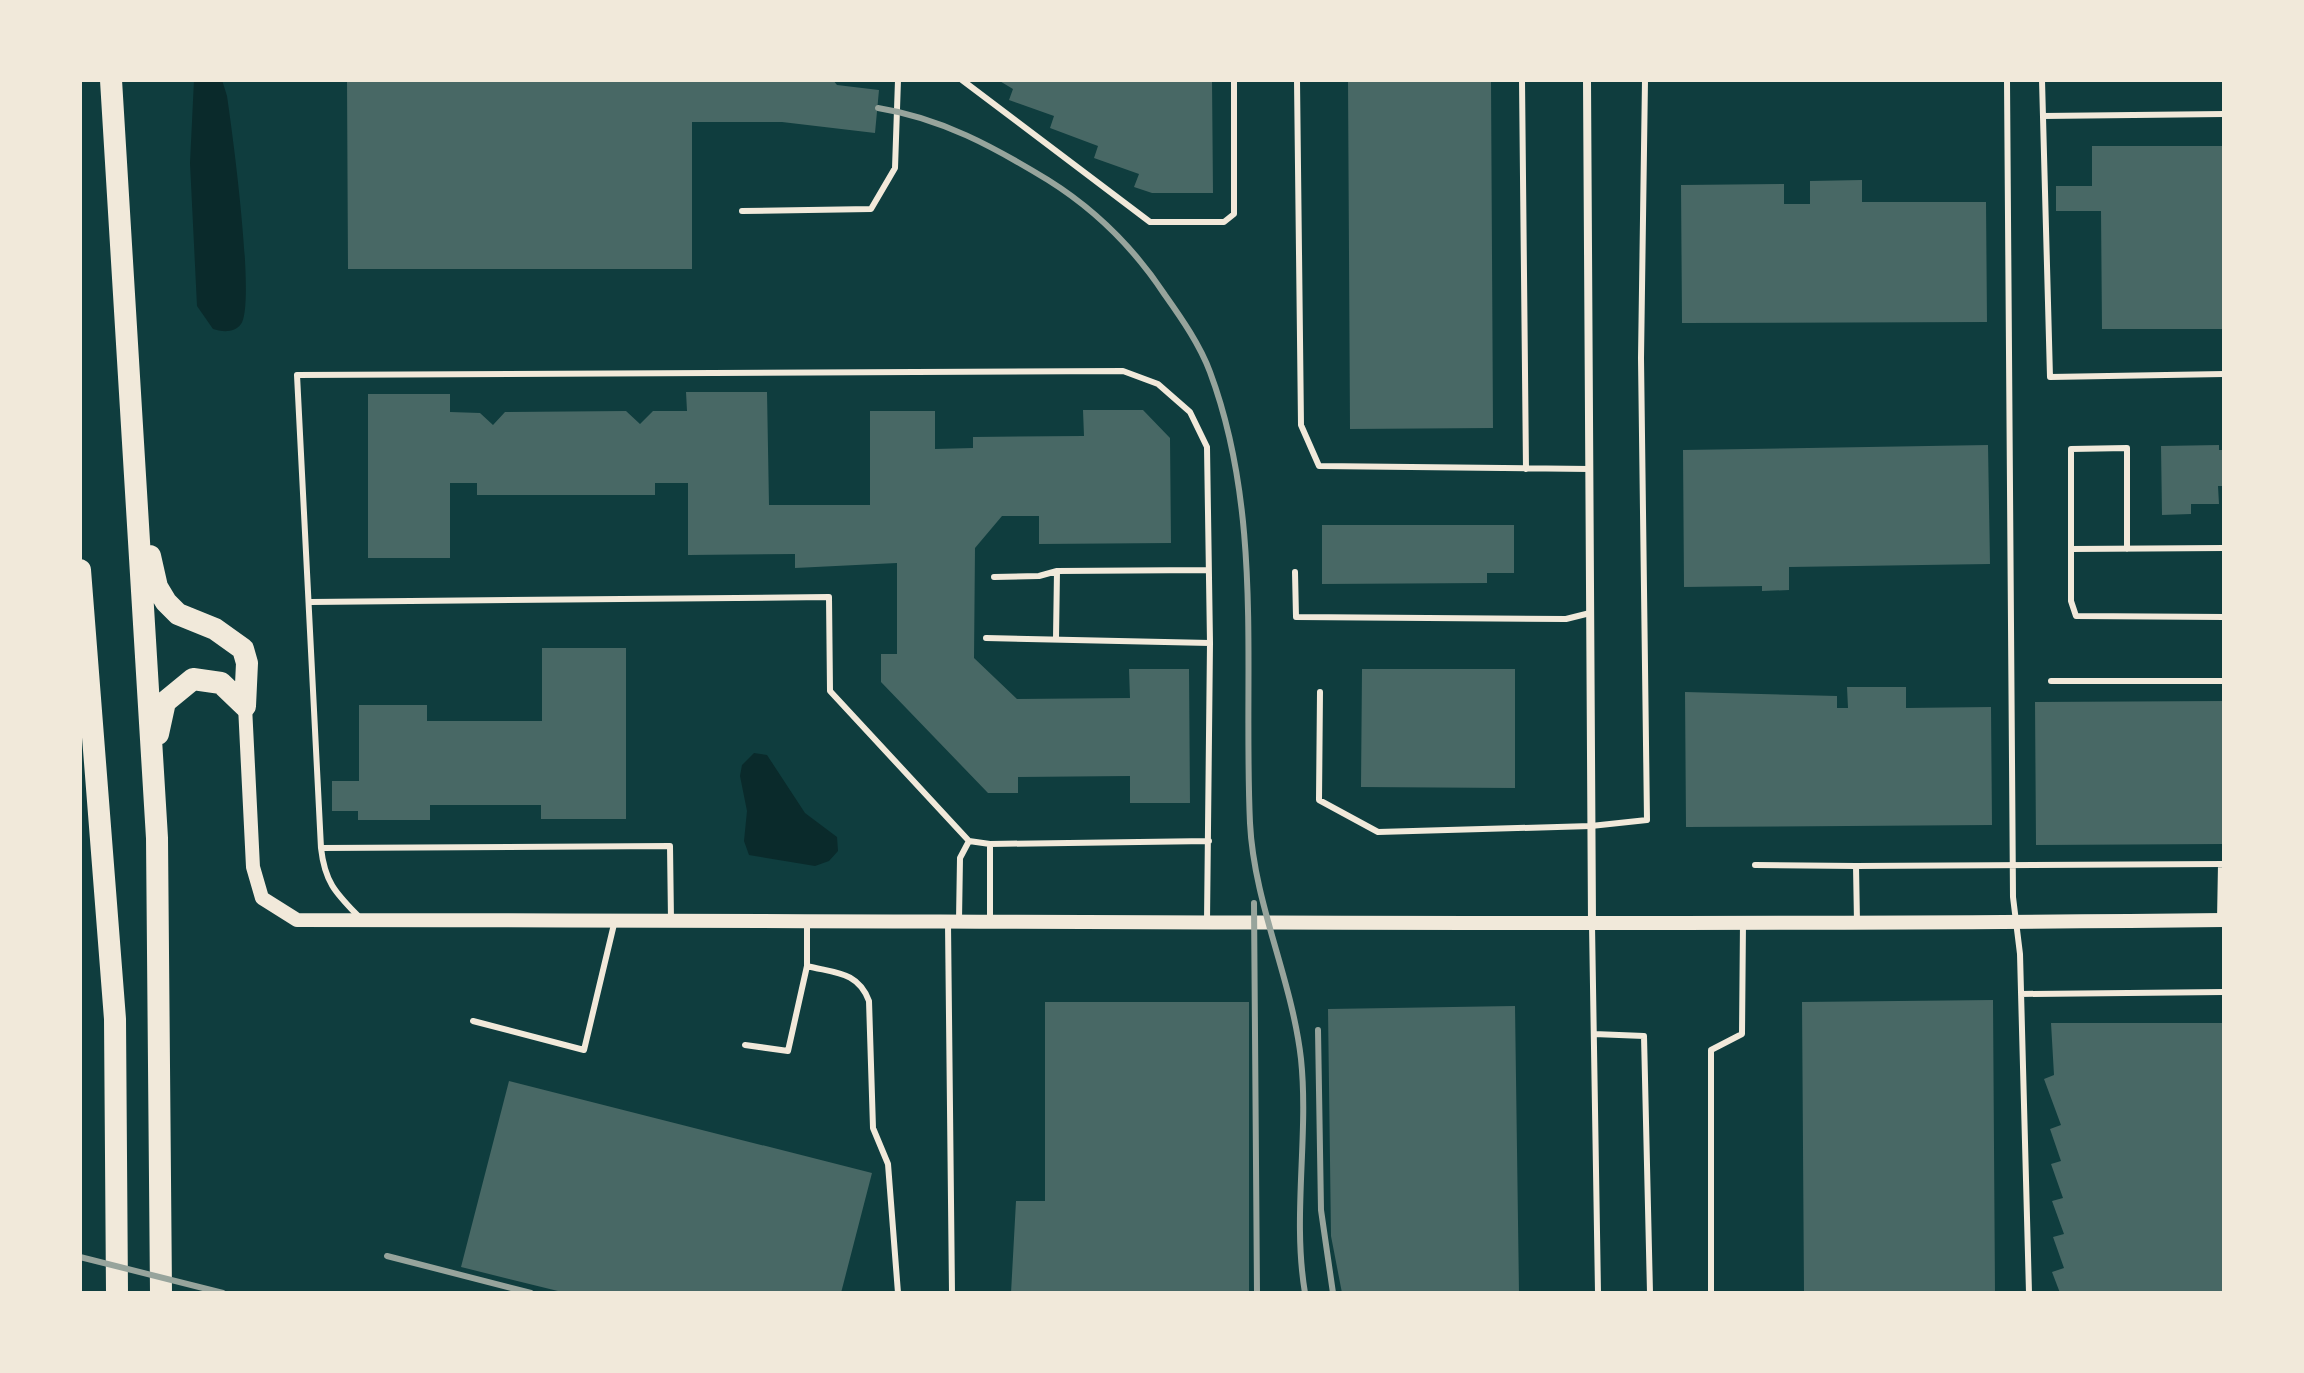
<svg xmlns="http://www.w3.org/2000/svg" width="2304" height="1373" font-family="Poppins,sans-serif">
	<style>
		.water { fill: #0a2a2b }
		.building { fill: #486865 }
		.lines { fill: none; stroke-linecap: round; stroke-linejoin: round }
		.service { stroke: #f1e9da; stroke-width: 6 }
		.minor { stroke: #f1e9da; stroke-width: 8 }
		.tertiary { stroke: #f1e9da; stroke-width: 14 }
		.motorway { stroke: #f1e9da; stroke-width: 22 }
		.rail { stroke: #97a49c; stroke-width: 6 }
	</style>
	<rect width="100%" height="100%" fill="#0f3d3e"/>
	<path class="water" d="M194,80H222L227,96C232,129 256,304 241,324C235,333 222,332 213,329L197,306L190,163Z
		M754,753L767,755L805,813L837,837L838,851L829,861L815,866L749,855L744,841L747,811L740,776L742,765Z"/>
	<path class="building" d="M347,80H833L837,85L879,90L875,133L782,122H692V269H348Z
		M998,80H1212L1213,193H1152L1134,187L1139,174L1094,158L1098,146L1050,128L1054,116L1009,100L1013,89Z
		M1348,80H1491L1493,428L1350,429Z
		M2092,146H2224V329H2102L2101,211H2056V186H2092Z
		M1862,180V202H1986L1987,322L1682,323L1681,185L1784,184V204H1810V181Z
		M686,392H767L769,505H870V411H935V449L973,448V437L1084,436L1083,410H1143L1170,438L1171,543L1039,544V516H1002L975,548L974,658L1017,699L1130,698L1129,669H1189L1190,803H1130V776L1018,777V793H988L881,682V654H897V563L795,568V554L688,555V483H655V495H477V483H450V558H368V394H450V412L480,413L493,425L505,412L626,411L640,424L653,411H687Z
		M1988,445L1990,564L1789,567V590L1762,591V586L1684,587L1683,450Z
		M2219,445V450H2224V486H2218L2219,504H2191V514L2162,515L2161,446Z
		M1322,525H1514V573H1487V583L1322,584Z
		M542,648H626V819H541V805H430V820H358V811H332V781H359V705H427V721H542Z
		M1362,669H1515V788L1361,787Z
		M1847,687H1906V708L1991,707L1992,825L1686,827L1685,692L1837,696V708H1848Z
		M2224,701V844L2036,845L2035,702Z
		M1993,1000L1995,1293H1804L1802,1002Z
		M1045,1002H1249V1293H1011L1016,1201H1045Z
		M1515,1006L1519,1293H1342L1331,1236L1328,1009Z
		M2051,1023H2224V1293H2060L2052,1272L2064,1268L2053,1237L2064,1234L2052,1201L2063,1198L2051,1164L2061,1161L2050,1129L2061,1125L2044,1079L2054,1075Z
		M509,1081L872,1173L841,1293H566L461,1267Z"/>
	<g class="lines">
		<path class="service" d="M962,80L1150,222H1224L1234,214V80
			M1297,80L1301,425L1319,466L1590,469
			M1522,80L1526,469
			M2007,80L2013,897L2020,954L2029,1293
			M2042,80L2050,377L2224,374
			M2043,116L2224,114
			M742,211L871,209L895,168L898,80
			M2071,549V601L2076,616L2224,617
			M2127,549V448L2071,449V549L2224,548
			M1295,572L1296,617L1566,619L1590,613
			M994,577L1039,576L1057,571L1207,570
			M310,602L829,597L830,691L969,841L990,844L1209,841
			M986,638L1210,643
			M1056,638L1057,571
			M2051,681H2224
			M1320,692L1319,800L1378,832L1591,826L1647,820L1641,358L1645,80
			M990,844V921
			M321,848C325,884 337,894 361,919
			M1755,865L1856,866
			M671,920L670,846L321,848L297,375L1123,371L1158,384L1190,412L1207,447L1210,643L1207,921
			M807,920V966C834,973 858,971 869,1001L873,1128L888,1164L898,1293
			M959,920L960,858L969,841
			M2220,920L2221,864
			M1857,922L1856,866L2224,864
			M948,924L952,1293
			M1592,925L1598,1293
			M2021,994L2224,992
			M473,1021L584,1050L615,920
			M1594,1034L1644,1036L1650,1293
			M745,1045L788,1051L807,966
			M1711,1293V1050L1742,1034L1743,922"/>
		<path class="minor" d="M1587,80L1592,923"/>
		<path class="tertiary" d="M245,706L253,867L262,898L297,920C940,920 1582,927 2224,920"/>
		<path class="motorway" d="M111,80L157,838L161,1293
			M150,556L157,587L166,602L178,614L215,629L243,649L247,663L245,706
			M80,570L115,1019L117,1293
			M158,734L165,702L193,679L221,683L245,706"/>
		<path class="rail" d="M878,108C941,118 994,147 1048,180C1096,210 1134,248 1165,295C1182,319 1200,345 1210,372C1264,517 1243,672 1250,823C1254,904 1292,979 1301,1059C1309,1136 1292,1216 1305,1293
			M1254,903L1257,1293
			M1318,1030L1321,1210L1333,1293
			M387,1256L531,1293
			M80,1257L223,1293"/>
	</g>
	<rect width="2304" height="1373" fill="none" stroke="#f1e9da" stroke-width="164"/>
</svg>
